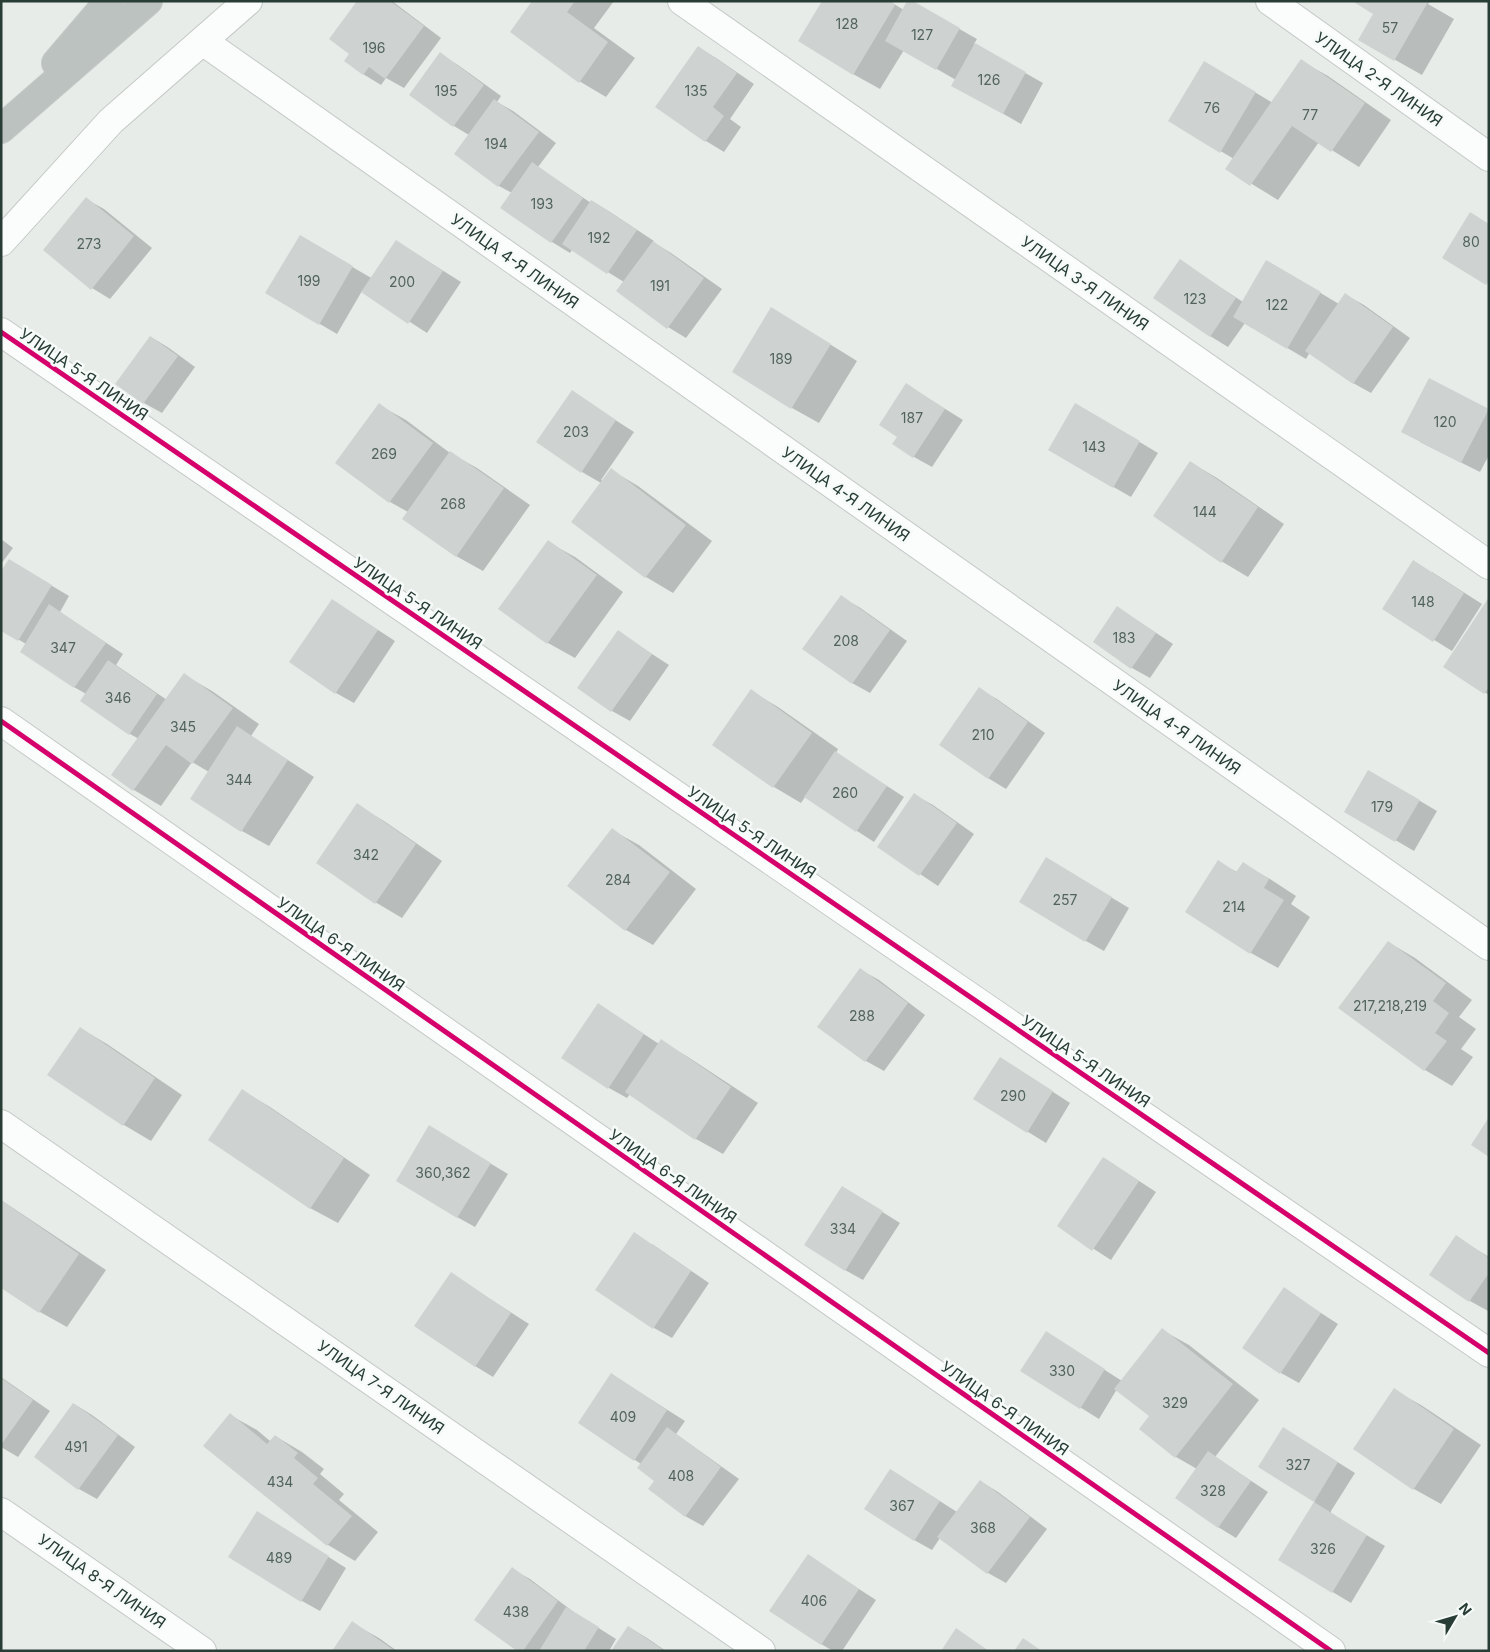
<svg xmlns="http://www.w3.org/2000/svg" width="1490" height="1652" font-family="Inter,sans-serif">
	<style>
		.shadow { fill: #0003 }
		.building { fill: #ced3d1 }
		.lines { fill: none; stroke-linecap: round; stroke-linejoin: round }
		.minor-casing { stroke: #c4c9c6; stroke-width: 30 }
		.highway-casing { stroke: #c3cac7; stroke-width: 30 }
		.minor { stroke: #fbfcfc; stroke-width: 28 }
		.highway { stroke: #bcc2c0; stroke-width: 28 }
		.cycleway-casing { stroke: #f6faf8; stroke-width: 8 }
		.cycleway { stroke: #d6006c; stroke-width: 5 }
		.labels { text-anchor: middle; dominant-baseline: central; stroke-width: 5; stroke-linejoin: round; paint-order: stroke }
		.number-label { font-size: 14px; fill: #52635d }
		.street-label { font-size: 16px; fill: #273d35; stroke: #f6faf8 }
	</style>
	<rect width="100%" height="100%" fill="#e7ece9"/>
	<path class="shadow" d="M358,1H392L441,38L404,88L386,78L381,85L363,74L350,54Z
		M534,1H614L594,28L635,58L606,97L579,81Z
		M889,1L904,10L910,1L977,39L974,44L1043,83L1021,124L953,85L956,80L904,50L880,89L853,74Z
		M1354,1H1430L1428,4L1454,19L1422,75L1360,40L1375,13Z
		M698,47L716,58L754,84L730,119L741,127L724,152L706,141L657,107Z
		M440,54L458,65L501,96L497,102L513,111L556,143L538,167L591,203L592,201L610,212L654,241L653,242L671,253L722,289L686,338L668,327L624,282L572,250L570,253L552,242L502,207L512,193L499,186L469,135L454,126L410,95Z
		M1301,61L1328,76L1391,120L1359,167L1319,142L1278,200L1227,169L1234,159L1170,121L1223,73L1273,103Z
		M86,199L104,209L152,248L110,299L92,288Z
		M301,237L373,279L396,241L461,282L427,333L362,291L337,334L267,293Z
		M1180,261L1243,302L1267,261L1339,304L1346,295L1364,305L1410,338L1371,393L1353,383L1310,352L1306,359L1245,323L1228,347L1210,336Z
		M799,325L857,361L819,423L792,408Z
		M151,337L169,348L195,367L162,413L144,403Z
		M1429,380L1489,410V455L1480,472L1420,442Z
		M907,385L963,420L932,467L914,457L899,436Z
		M572,392L634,432L601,480L603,481L611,470L638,486L712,541L673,593L646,577L572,522L601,483L582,472Z
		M1076,404L1158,453L1131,497L1049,450Z
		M379,405L406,420L450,453L477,468L530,505L483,571L456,556L408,512L390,502Z
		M1190,462L1217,478L1284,524L1248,577L1221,561Z
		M1,539L13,548L1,564Z
		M548,542L575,557L623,592L575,658L548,643L500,608Z
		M27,571L69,596L60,612L123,654L116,665L167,700L184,675L212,691L259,724L251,736L314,777L269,846L242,831L209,772L192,762L161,806L134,790L113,775L139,739L130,734L86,694L74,687L26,644L1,629Z
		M1432,572L1482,604L1452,651L1384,609Z
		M841,597L859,607L907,641L870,693L852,683Z
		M332,600L395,641L354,703L336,693Z
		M1489,600V695L1445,667Z
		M1118,608L1173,644L1150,678L1132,668Z
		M618,632L669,665L630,721L612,711Z
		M979,689L997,699L1045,733L1006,789L988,778Z
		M751,691L778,707L838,749L836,753L904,797L874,842L805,797L801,803L774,787Z
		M1369,771L1437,811L1414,851L1346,811Z
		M915,795L933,805L974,834L938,886L878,846Z
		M357,805L384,821L442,861L402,918L375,902Z
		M612,830L639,845L696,889L653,945L626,930Z
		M1218,862L1237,872L1243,864L1270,879L1296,896L1291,904L1310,917L1278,968L1251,953Z
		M1064,869L1129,908L1104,951L1086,941Z
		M1388,942L1415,958L1472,1000L1459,1017L1476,1029L1461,1049L1473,1057L1452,1086L1425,1070L1340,1008Z
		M861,970L879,980L925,1015L884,1071L866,1061Z
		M598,1004L659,1044L661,1041L688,1057L758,1103L723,1154L696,1139L630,1094L627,1098L609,1088Z
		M80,1028L107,1044L182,1095L151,1141L124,1125L49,1074Z
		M1018,1069L1070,1103L1046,1143L975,1099Z
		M243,1091L270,1107L370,1175L338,1223L310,1208Z
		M448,1138L508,1174L475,1227L457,1217Z
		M1104,1158L1156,1192L1111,1260L1058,1226Z
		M860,1198L900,1223L863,1280L845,1270Z
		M1,1200L106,1270L67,1327L40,1312L1,1286Z
		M1456,1237L1489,1257L1488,1311L1470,1301Z
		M652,1244L709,1283L672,1338L654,1328Z
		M451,1274L529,1324L493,1377L475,1366Z
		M1284,1289L1338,1324L1299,1383L1281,1373Z
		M1162,1330L1189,1345L1259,1400L1215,1457L1268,1492L1236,1538L1218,1527L1197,1469L1176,1457L1151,1416L1117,1389L1099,1419L1022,1371L1064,1344L1122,1381Z
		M611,1374L685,1421L676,1434L739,1479L703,1526L685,1516L641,1464L635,1460Z
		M1,1377L50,1411L18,1457L1,1447Z
		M1394,1390L1421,1405L1481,1445L1441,1504L1414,1489L1354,1449Z
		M74,1404L92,1415L135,1447L97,1499L79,1489Z
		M230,1415L257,1430L270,1441L275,1436L302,1452L324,1469L320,1474L344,1494L339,1500L378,1532L355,1561L328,1545L205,1446Z
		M1301,1439L1355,1473L1331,1511V1514L1385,1546L1351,1603L1279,1560L1315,1501L1260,1466Z
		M891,1470L957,1512L980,1481L998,1492L1047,1529L1006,1583L988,1573L940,1538L932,1550L914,1540Z
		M275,1523L346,1568L320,1611L302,1601Z
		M808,1556L876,1600L842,1651H833L821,1644Z
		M512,1569L530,1579L575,1613L616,1639L609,1651H519Z
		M352,1623L379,1638L397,1651H333Z
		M629,1627L647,1638L666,1651H613Z"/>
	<path class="building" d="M357,1H390L424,26L385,79L369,67L363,75L344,61L349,54L329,39Z
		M532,1H575L567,12L608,42L579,83L510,32Z
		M822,1H890L895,5L853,75L798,41Z
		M907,1H913L960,28L936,70L885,41Z
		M1352,1H1426L1428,2L1394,61L1358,40L1373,14Z
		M975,43L1026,72L1003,114L951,86Z
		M698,46L737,73L713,107L724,116L705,142L655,107Z
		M440,52L484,85L453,127L409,95Z
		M1301,59L1365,103L1331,152L1292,126L1250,186L1225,169Z
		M1204,61L1256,92L1220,153L1168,121Z
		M494,99L539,132L498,187L454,154Z
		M532,162L583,198L551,243L500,208Z
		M86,197L134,236L91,290L43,250Z
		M591,200L637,230L607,274L562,244Z
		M1470,212L1489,224V281L1486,285L1442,258Z
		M300,235L353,266L319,325L265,293Z
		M396,240L443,271L408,324L361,292Z
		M653,241L704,278L667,329L616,291Z
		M1180,259L1236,298L1210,337L1153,298Z
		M1266,260L1321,292L1287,349L1233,317Z
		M1345,293L1393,327L1353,384L1305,351Z
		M771,307L831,344L791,409L732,372Z
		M150,336L178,356L143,404L115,384Z
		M1429,378L1489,409L1461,463L1401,432Z
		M906,383L945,409L913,458L892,444L897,437L879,425Z
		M572,390L616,420L581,473L536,442Z
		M379,403L433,443L389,503L335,463Z
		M1075,403L1140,441L1113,488L1048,450Z
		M450,451L504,488L456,557L402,519Z
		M1190,461L1258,507L1221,563L1153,516Z
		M611,468L686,525L645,578L571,522Z
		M548,540L597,575L547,644L498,609Z
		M9,559L52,585L18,641L1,631V571Z
		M1413,560L1464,593L1433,642L1382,609Z
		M841,595L890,630L852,684L802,649Z
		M1489,597V687L1484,694L1443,667Z
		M332,599L378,630L335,694L289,662Z
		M49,604L106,643L74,688L20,652Z
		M1117,606L1156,633L1131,669L1093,642Z
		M618,630L652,654L611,712L577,688Z
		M108,660L157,694L129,735L80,701Z
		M184,673L233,708L192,764L166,745L133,791L111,775Z
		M979,687L1028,722L988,779L939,745Z
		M751,689L812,733L773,788L712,745Z
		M237,726L288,760L241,832L190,799Z
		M835,751L887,786L856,832L804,797Z
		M1368,770L1420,800L1395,842L1344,812Z
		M914,793L957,823L919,876L877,847Z
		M357,803L416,844L375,904L316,863Z
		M612,828L670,872L625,931L567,886Z
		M1046,857L1112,897L1085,942L1019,902Z
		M1218,860L1236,872L1243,862L1269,879L1264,888L1284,900L1250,954L1185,912Z
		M1388,941L1446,983L1433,1001L1449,1013L1435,1033L1447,1041L1424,1071L1338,1008Z
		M860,968L908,1003L865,1062L817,1027Z
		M598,1003L644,1034L608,1089L561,1058Z
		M80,1027L155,1078L123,1126L47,1075Z
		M661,1039L731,1087L695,1140L625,1092Z
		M1000,1057L1053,1091L1027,1133L973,1099Z
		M242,1089L344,1158L310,1209L208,1140Z
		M1489,1117V1157L1471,1145Z
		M429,1125L491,1163L457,1218L396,1181Z
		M1103,1157L1139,1181L1092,1251L1057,1226Z
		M842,1186L883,1211L845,1271L804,1245Z
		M1,1200L79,1254L39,1313L1,1288Z
		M634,1232L691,1271L653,1329L595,1290Z
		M1456,1235L1489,1258V1273L1469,1302L1429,1275Z
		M451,1272L511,1313L475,1367L414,1326Z
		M1284,1287L1321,1313L1280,1374L1242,1348Z
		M1162,1328L1233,1384L1175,1458L1139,1429L1149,1416L1114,1389Z
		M1046,1331L1105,1369L1080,1409L1020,1371Z
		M611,1373L667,1410L634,1461L578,1423Z
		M1,1378L33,1400L1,1445Z
		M1394,1388L1454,1429L1413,1490L1353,1449Z
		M73,1403L118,1435L78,1490L34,1457Z
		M230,1413L267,1444L275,1435L298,1453L294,1458L318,1478L313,1484L352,1516L327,1546L203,1446Z
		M667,1427L721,1467L685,1517L648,1489L654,1481L637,1468Z
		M1283,1427L1338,1462L1314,1502L1258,1467Z
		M1208,1451L1251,1481L1218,1528L1175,1498Z
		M890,1469L940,1501L914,1541L864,1509Z
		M980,1480L1030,1517L987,1574L937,1537Z
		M1314,1502L1367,1535L1332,1593L1278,1560Z
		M257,1511L329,1556L301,1602L228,1557Z
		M808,1554L859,1589L821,1645L769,1611Z
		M512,1567L558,1601L523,1651H517L474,1620Z
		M566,1607L599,1627L584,1651H539Z
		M352,1621L395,1651H332Z
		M628,1626L665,1651H611Z
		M956,1628L989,1651H941Z
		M1023,1638L1042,1651H1014Z"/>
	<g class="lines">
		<defs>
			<path id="minor" d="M682,1L1489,565
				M1270,1L1489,157
				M204,42L1489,946
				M1,242L111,121L248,1
				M1,332L1489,1353
				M1,721L1331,1651
				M1,1124L761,1651
				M1,1512L202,1651"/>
			<path id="highway" d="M56,63L109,1
				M1,129L148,1"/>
		</defs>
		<use href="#minor" class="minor-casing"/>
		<use href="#highway" class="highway-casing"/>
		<use href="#minor" class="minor"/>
		<use href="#highway" class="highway"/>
		<defs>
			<path id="cycleway" d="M1,332L1489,1353
				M1,721L1331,1651"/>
		</defs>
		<use href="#cycleway" class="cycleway-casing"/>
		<use href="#cycleway" class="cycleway"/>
	</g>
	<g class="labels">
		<g class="number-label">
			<text x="847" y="23">128</text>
			<text x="1390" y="27">57</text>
			<text x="922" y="34">127</text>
			<text x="374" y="47">196</text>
			<text x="989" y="79">126</text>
			<text x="446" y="90">195</text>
			<text x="696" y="90">135</text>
			<text x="1212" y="107">76</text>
			<text x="1310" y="114">77</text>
			<text x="496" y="143">194</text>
			<text x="542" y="203">193</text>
			<text x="599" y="237">192</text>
			<text x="1471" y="241">80</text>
			<text x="89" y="243">273</text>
			<text x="309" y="280">199</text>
			<text x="402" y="281">200</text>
			<text x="660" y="285">191</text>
			<text x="1195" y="298">123</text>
			<text x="1277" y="304">122</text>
			<text x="781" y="358">189</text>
			<text x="912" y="417">187</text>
			<text x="1445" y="421">120</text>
			<text x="576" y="431">203</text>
			<text x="1094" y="446">143</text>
			<text x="384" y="453">269</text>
			<text x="453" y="503">268</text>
			<text x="1205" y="511">144</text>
			<text x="1423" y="601">148</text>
			<text x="1124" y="637">183</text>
			<text x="846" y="640">208</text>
			<text x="63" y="647">347</text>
			<text x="118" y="697">346</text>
			<text x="183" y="726">345</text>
			<text x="983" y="734">210</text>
			<text x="239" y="779">344</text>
			<text x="845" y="792">260</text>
			<text x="1382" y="806">179</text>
			<text x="366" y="854">342</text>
			<text x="618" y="879">284</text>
			<text x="1065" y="899">257</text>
			<text x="1234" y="906">214</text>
			<text x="1390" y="1005">217,218,219</text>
			<text x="862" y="1015">288</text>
			<text x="1013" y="1095">290</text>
			<text x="443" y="1172">360,362</text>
			<text x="843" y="1228">334</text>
			<text x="1062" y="1370">330</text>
			<text x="1175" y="1402">329</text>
			<text x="623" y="1416">409</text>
			<text x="76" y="1446">491</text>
			<text x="1298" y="1464">327</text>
			<text x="681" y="1475">408</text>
			<text x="280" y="1481">434</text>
			<text x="1213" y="1490">328</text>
			<text x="902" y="1505">367</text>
			<text x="983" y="1527">368</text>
			<text x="1323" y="1548">326</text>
			<text x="279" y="1557">489</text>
			<text x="814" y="1600">406</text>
			<text x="516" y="1611">438</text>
		</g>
		<g class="street-label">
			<text transform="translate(1379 79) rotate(35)">УЛИЦА 2-Я ЛИНИЯ</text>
			<text transform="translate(515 261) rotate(35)">УЛИЦА 4-Я ЛИНИЯ</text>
			<text transform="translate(1085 283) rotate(35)">УЛИЦА 3-Я ЛИНИЯ</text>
			<text transform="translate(84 374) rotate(34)">УЛИЦА 5-Я ЛИНИЯ</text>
			<text transform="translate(846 494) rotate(35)">УЛИЦА 4-Я ЛИНИЯ</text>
			<text transform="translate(418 603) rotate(34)">УЛИЦА 5-Я ЛИНИЯ</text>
			<text transform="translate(1177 727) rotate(35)">УЛИЦА 4-Я ЛИНИЯ</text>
			<text transform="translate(752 832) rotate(34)">УЛИЦА 5-Я ЛИНИЯ</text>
			<text transform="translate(341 944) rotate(35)">УЛИЦА 6-Я ЛИНИЯ</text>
			<text transform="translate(1086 1061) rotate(34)">УЛИЦА 5-Я ЛИНИЯ</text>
			<text transform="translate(673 1176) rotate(35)">УЛИЦА 6-Я ЛИНИЯ</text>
			<text transform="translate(381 1387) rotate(35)">УЛИЦА 7-Я ЛИНИЯ</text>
			<text transform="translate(1005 1408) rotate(35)">УЛИЦА 6-Я ЛИНИЯ</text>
			<text transform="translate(102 1581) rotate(35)">УЛИЦА 8-Я ЛИНИЯ</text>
		</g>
	</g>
	<rect width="1490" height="1652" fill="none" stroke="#273d35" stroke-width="5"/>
	<g transform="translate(1455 1617) rotate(52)" stroke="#f6faf8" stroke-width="4" paint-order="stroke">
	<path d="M0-4L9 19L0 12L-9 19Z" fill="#273d35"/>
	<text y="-8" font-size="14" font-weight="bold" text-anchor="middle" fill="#273d35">N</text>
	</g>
</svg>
